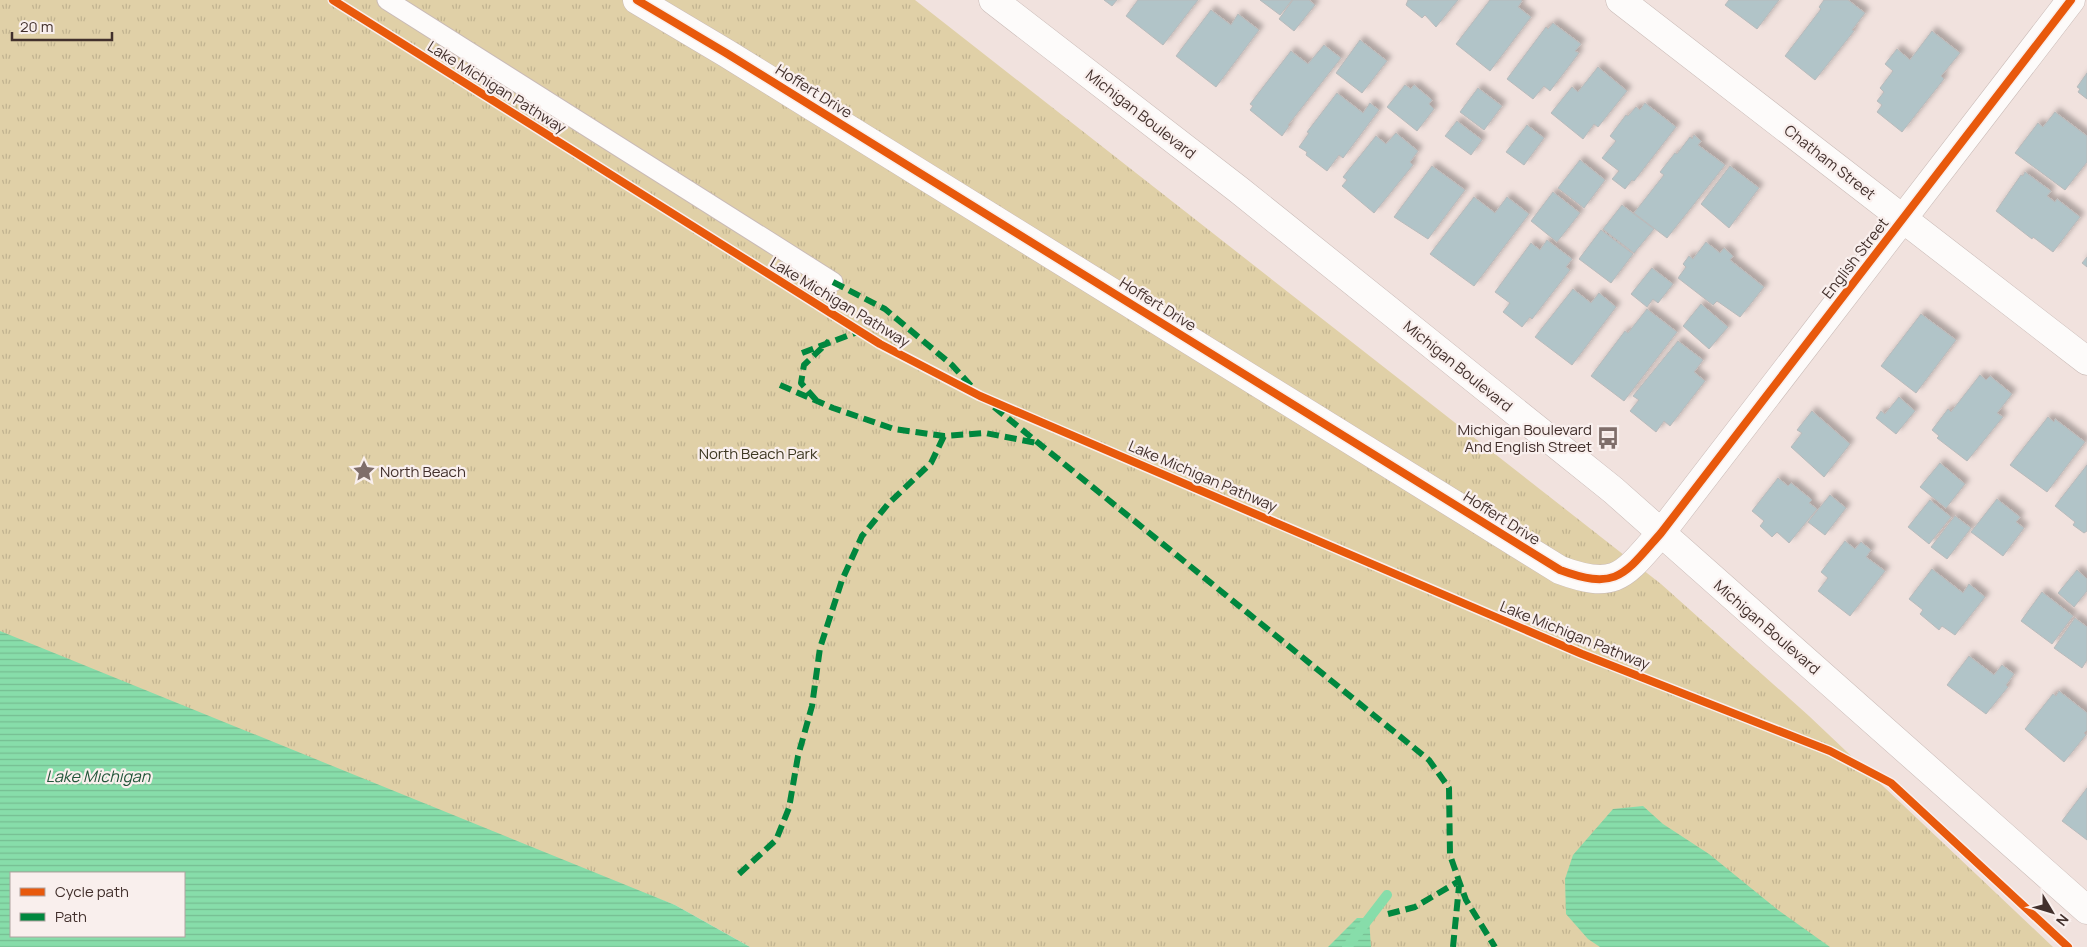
<svg xmlns="http://www.w3.org/2000/svg" width="2087" height="947" font-family="Manrope,sans-serif">
	<style>
		.park { fill: url(#park-tufts) }
		.water { fill: url(#water-rules); fill-rule: evenodd }
		.lines { fill: none; stroke-linecap: round; stroke-linejoin: round }
		.stream { stroke: #87ddaa; stroke-width: 10 }
		.building { fill: #b1c4c8; stroke: #b8babb; filter: url(#shadow) }
		.service-casing { stroke: #c9bab6; stroke-width: 21 }
		.minor-casing { stroke: #c9bab6; stroke-width: 29 }
		.service { stroke: #fdfbfa; stroke-width: 19 }
		.minor { stroke: #fdfbfa; stroke-width: 28 }
		.quiet { stroke: #00873e; stroke-width: 6; stroke-dasharray: 12 6; stroke-linecap: butt }
		.cycleway-casing { stroke: #f9efed; stroke-width: 11 }
		.cycleway { stroke: #e8590c; stroke-width: 8 }
		.labels { text-anchor: middle; dominant-baseline: central; stroke-width: 4.5; stroke-linejoin: round; paint-order: stroke }
		.street-label { font-size: 15px; fill: #42302c; stroke: #f9efed }
		.poi-label { font-size: 15px; fill: #42302c; stroke: #f9efed; text-anchor: end }
		.park-label { font-size: 15px; fill: #3c3620; stroke: #f9efed }
		.water-label { font-size: 16px; font-style: italic; fill: #225539; stroke: #f9efed }
	</style>
	<defs>
		<pattern id="park-tufts" width="24" height="20" patternUnits="userSpaceOnUse" patternTransform="scale(1.25)"><rect width="24" height="20" fill="#e0d0a7"/><path d="M3 7l-1-3M5 7V3M7 7l1-3M15 17l-1-3M17 17v-4M19 17l1-3" fill="none" stroke="#c1b390"/></pattern>
		<pattern id="water-rules" width="6" height="5" patternUnits="userSpaceOnUse" patternTransform="scale(1.25)"><rect width="6" height="5" fill="#87ddaa"/><path d="M0 2.5h6" fill="none" stroke="#76be92"/></pattern>
		<filter id="shadow"><feDropShadow dx="4.5" dy="-4.5" stdDeviation="2.5" flood-color="#0004"/></filter>
	</defs>
	<rect width="100%" height="100%" fill="#f1e2de"/>
	<path class="park" d="M0,0H915L1661,584L1809,716L2053,947H750L675,905L0,653Z"/>
	<path class="water" d="M0,631L675,905L750,947H0ZM184,873V936H11V873Z
		M1643,806L1663,824L1709,854L1778,910L1830,947H1600L1588,939L1566,914L1565,879L1573,855L1613,809Z
		M1357,918H1369L1371,947H1328Z"/>
	<g class="lines">
		<path class="stream" d="M1347,947L1387,895"/>
	</g>
	<path class="building" d="M1104,0H1117L1112,6Z
		M1138,0H1198L1163,45L1126,16Z
		M1260,0H1292L1280,15Z
		M1293,0H1309L1315,5L1294,31L1279,19Z
		M1408,0H1458L1436,27L1425,15L1422,18L1406,5Z
		M1490,0H1521L1522,1L1518,7L1531,17L1490,71L1456,44Z
		M1729,0H1779L1757,29L1725,5Z
		M1824,0H1848L1865,13L1852,30L1854,31L1815,80L1785,56L1821,9L1819,7Z
		M1211,10L1231,25L1238,14L1259,30L1216,87L1176,56Z
		M1553,23L1581,44L1575,51L1579,53L1550,91L1544,86L1533,99L1507,79L1546,27L1548,29Z
		M1932,31L1960,53L1941,76L1944,79L1902,132L1877,112L1882,105L1877,101L1884,92L1880,88L1893,71L1885,64L1897,49L1910,60Z
		M1360,40L1387,61L1362,93L1336,73Z
		M1324,45L1341,58L1288,125L1289,126L1282,136L1250,110L1253,106L1250,104L1291,51L1308,64Z
		M1598,67L1627,91L1598,127L1594,124L1583,139L1551,113L1572,87L1578,92Z
		M2087,73V99L2078,92L2080,89L2077,87Z
		M1405,85L1411,89L1414,85L1432,100L1429,104L1434,109L1417,131L1387,107Z
		M1478,88L1502,106L1484,130L1460,112Z
		M1337,93L1363,113L1370,103L1379,110L1343,158L1339,155L1327,171L1306,155L1307,152L1299,147L1309,133L1307,132Z
		M1645,103L1676,127L1634,181L1632,180L1625,189L1612,179L1619,171L1602,158L1616,141L1610,136L1626,115L1628,116L1636,107L1640,110Z
		M2055,112L2087,136V162L2065,190L2015,153L2038,123L2043,127Z
		M1457,121L1482,140L1471,155L1445,136Z
		M1527,125L1544,138L1524,165L1506,152Z
		M1396,133L1418,151L1410,162L1413,165L1374,213L1342,186L1347,180L1343,177L1376,136L1386,144Z
		M1694,135L1701,141L1698,145L1725,165L1667,238L1634,213L1664,175L1660,172L1675,153L1677,154L1690,137L1692,139Z
		M1580,160L1605,180L1584,208L1558,188Z
		M1432,166L1465,190L1428,239L1394,217Z
		M1730,166L1759,188L1729,228L1701,204Z
		M2025,172L2051,191L2047,196L2055,202L2057,199L2080,217L2053,252L2033,237L2032,239L1996,211L2021,175L2023,176Z
		M1553,192L1580,213L1557,242L1531,221Z
		M1474,197L1495,213L1507,197L1529,214L1474,286L1430,254Z
		M1622,205L1654,229L1634,253L1603,229Z
		M1601,230L1633,254L1611,283L1579,259Z
		M1547,240L1572,259L1566,267L1570,270L1532,319L1530,317L1522,327L1503,312L1510,303L1495,292L1531,243L1540,250Z
		M1706,242L1720,253L1724,248L1733,256L1730,260L1764,287L1740,317L1717,301L1713,305L1678,278L1686,267L1683,264L1689,256L1693,259Z
		M2087,257V267L2082,263Z
		M1652,268L1673,284L1658,303L1653,299L1647,307L1631,294Z
		M1573,289L1591,303L1599,293L1616,307L1572,365L1535,337Z
		M1701,304L1728,327L1709,349L1683,326Z
		M1647,309L1677,332L1624,401L1591,376L1625,331L1628,333Z
		M1921,314L1956,340L1916,393L1881,366Z
		M1678,341L1703,360L1694,372L1705,381L1670,426L1664,421L1656,432L1630,411L1639,400L1633,396Z
		M1980,375L1986,380L1990,376L2012,394L1997,413L2003,417L1967,461L1937,438L1939,436L1932,430L1948,409L1951,412Z
		M1899,397L1915,411L1896,434L1876,418L1881,411L1885,414Z
		M1812,411L1850,444L1824,477L1791,447L1802,433L1797,430Z
		M2048,417L2054,422L2055,419L2085,442L2047,492L2010,465Z
		M1940,463L1965,484L1946,508L1920,487Z
		M2087,465V531L2084,533L2073,525L2075,522L2055,506Z
		M1778,478L1788,486L1791,483L1812,500L1809,503L1817,509L1789,543L1777,532L1772,537L1760,526L1764,521L1752,511Z
		M1830,495L1846,508L1825,535L1808,522Z
		M1997,499L2020,517L2016,522L2024,528L2003,556L1971,532Z
		M1930,500L1951,517L1929,544L1908,527Z
		M1955,516L1971,528L1947,559L1931,547Z
		M1845,541L1855,549L1861,542L1871,550L1866,557L1885,571L1850,616L1818,591L1828,578L1821,572Z
		M1932,569L1963,593L1969,584L1985,597L1955,635L1942,626L1939,630L1920,614L1923,610L1909,599Z
		M2077,570L2087,579V591L2074,607L2058,593Z
		M2042,592L2073,616L2052,644L2021,621Z
		M2075,618L2087,627V660L2082,668L2054,648Z
		M1969,656L1994,675L2002,665L2014,674L2006,685L2008,687L1986,714L1947,685Z
		M2059,691L2087,713V730L2084,733L2086,735L2064,762L2025,729L2053,694L2056,696Z
		M2087,788V840L2062,821Z"/>
	<g class="lines">
		<defs>
			<path id="service" d="M387,0L833,282"/>
			<path id="minor" d="M637,0L726,53L1560,570C1617,591 1624,575 1661,533L2071,0
				M993,0L1239,190L1613,490L2087,910
				M1620,0L2087,361"/>
		</defs>
		<use href="#service" class="service-casing"/>
		<use href="#minor" class="minor-casing"/>
		<use href="#service" class="service"/>
		<use href="#minor" class="minor"/>
		<path class="quiet" d="M833,282L885,309L952,365L973,388
			M802,353L860,331
			M780,385L833,408L894,429L944,436L985,433L1037,443
			M816,400L801,383L804,365L829,341
			M994,407L1429,760L1449,788L1450,855L1459,881L1466,900L1495,947
			M739,874L776,840L789,808L798,756L812,706L820,648L842,580L862,536L888,504L931,463L944,436
			M1388,914L1415,907L1459,881
			M1453,947L1459,886"/>
		<defs>
			<path id="cycleway" d="M333,0L880,344L980,396L1582,654L1830,751L1891,783L2068,947
				M637,0L726,53L1560,570C1617,591 1624,575 1661,533L2071,0"/>
		</defs>
		<use href="#cycleway" class="cycleway-casing"/>
		<use href="#cycleway" class="cycleway"/>
	</g>
	<defs>
		<symbol id="bus-bare" viewBox="-9 -9 18 18"><path d="M-5-6H5V4H4V6H2V4H-2V6H-4V4H-5ZM-3.5-4V0h7V-4ZM-3.5 1.2v1.5H-2V1.2ZM2 1.2v1.5H3.5V1.2Z" fill="#7f6e6a" stroke="#f9efed" stroke-width="2.5" paint-order="stroke"/></symbol>
		<symbol id="sight-bare" viewBox="-9 -9 18 18"><path d="M0-6L1.8-2.2L6-1.7L2.9 1.2L3.7 5.4L0 3.3L-3.7 5.4L-2.9 1.2L-6-1.7L-1.8-2.2Z" fill="#7f6e6a" stroke="#f9efed" stroke-width="2.5" paint-order="stroke"/></symbol>
	</defs>
	<g fill-rule="evenodd">
		<use href="#bus-bare" x="1592" y="422" width="32" height="32"/>
		<use href="#sight-bare" x="348" y="455" width="32" height="32"/>
	</g>
	<g class="labels">
		<g class="street-label">
			<text transform="translate(497 87) rotate(32)">Lake Michigan Pathway</text>
			<text transform="translate(814 91) rotate(32)">Hoffert Drive</text>
			<text transform="translate(1141 114) rotate(38)">Michigan Boulevard</text>
			<text transform="translate(1830 162) rotate(38)">Chatham Street</text>
			<text transform="translate(1855 258) rotate(-52)">English Street</text>
			<text transform="translate(840 302) rotate(31)">Lake Michigan Pathway</text>
			<text transform="translate(1158 304) rotate(32)">Hoffert Drive</text>
			<text transform="translate(1458 366) rotate(39)">Michigan Boulevard</text>
			<text transform="translate(1203 476) rotate(23)">Lake Michigan Pathway</text>
			<text transform="translate(1502 518) rotate(32)">Hoffert Drive</text>
			<text transform="translate(1767 627) rotate(41)">Michigan Boulevard</text>
			<text transform="translate(1575 635) rotate(22)">Lake Michigan Pathway</text>
		</g>
		<g class="poi-label">
			<text x="1592" y="429">Michigan Boulevard<tspan x="1592" dy="17">And English Street</tspan></text>
			<text x="380" y="471" text-anchor="start">North Beach</text>
		</g>
		<g class="park-label">
			<text x="758" y="453">North Beach Park</text>
		</g>
		<g class="water-label">
			<text x="98" y="776">Lake Michigan</text>
		</g>
	</g>
	<rect x="10" y="872" width="175" height="65" fill="#f9efed" stroke="#b0a3a0"/>
	<rect x="20" y="888" width="25" height="8" fill="#e8590c" stroke="#b0a3a0"/>
	<text x="55" y="897" font-size="15" fill="#42302c">Cycle path</text>
	<rect x="20" y="913" width="25" height="8" fill="#00873e" stroke="#b0a3a0"/>
	<text x="55" y="922" font-size="15" fill="#42302c">Path</text>
	<g transform="translate(2052 912) rotate(128)" stroke="#f9efed" stroke-width="4" paint-order="stroke">
	<path d="M0-4L9 19L0 12L-9 19Z" fill="#42302c"/>
	<text y="-8" font-size="14" font-weight="bold" text-anchor="middle" fill="#42302c">N</text>
	</g>
	<path d="M12 32v8h100v-8" fill="none" stroke="#42302c" stroke-width="2.5"/>
	<text x="20" y="32" font-size="15" fill="#42302c" stroke="#f9efed" stroke-width="4" paint-order="stroke">20 m</text>
</svg>
